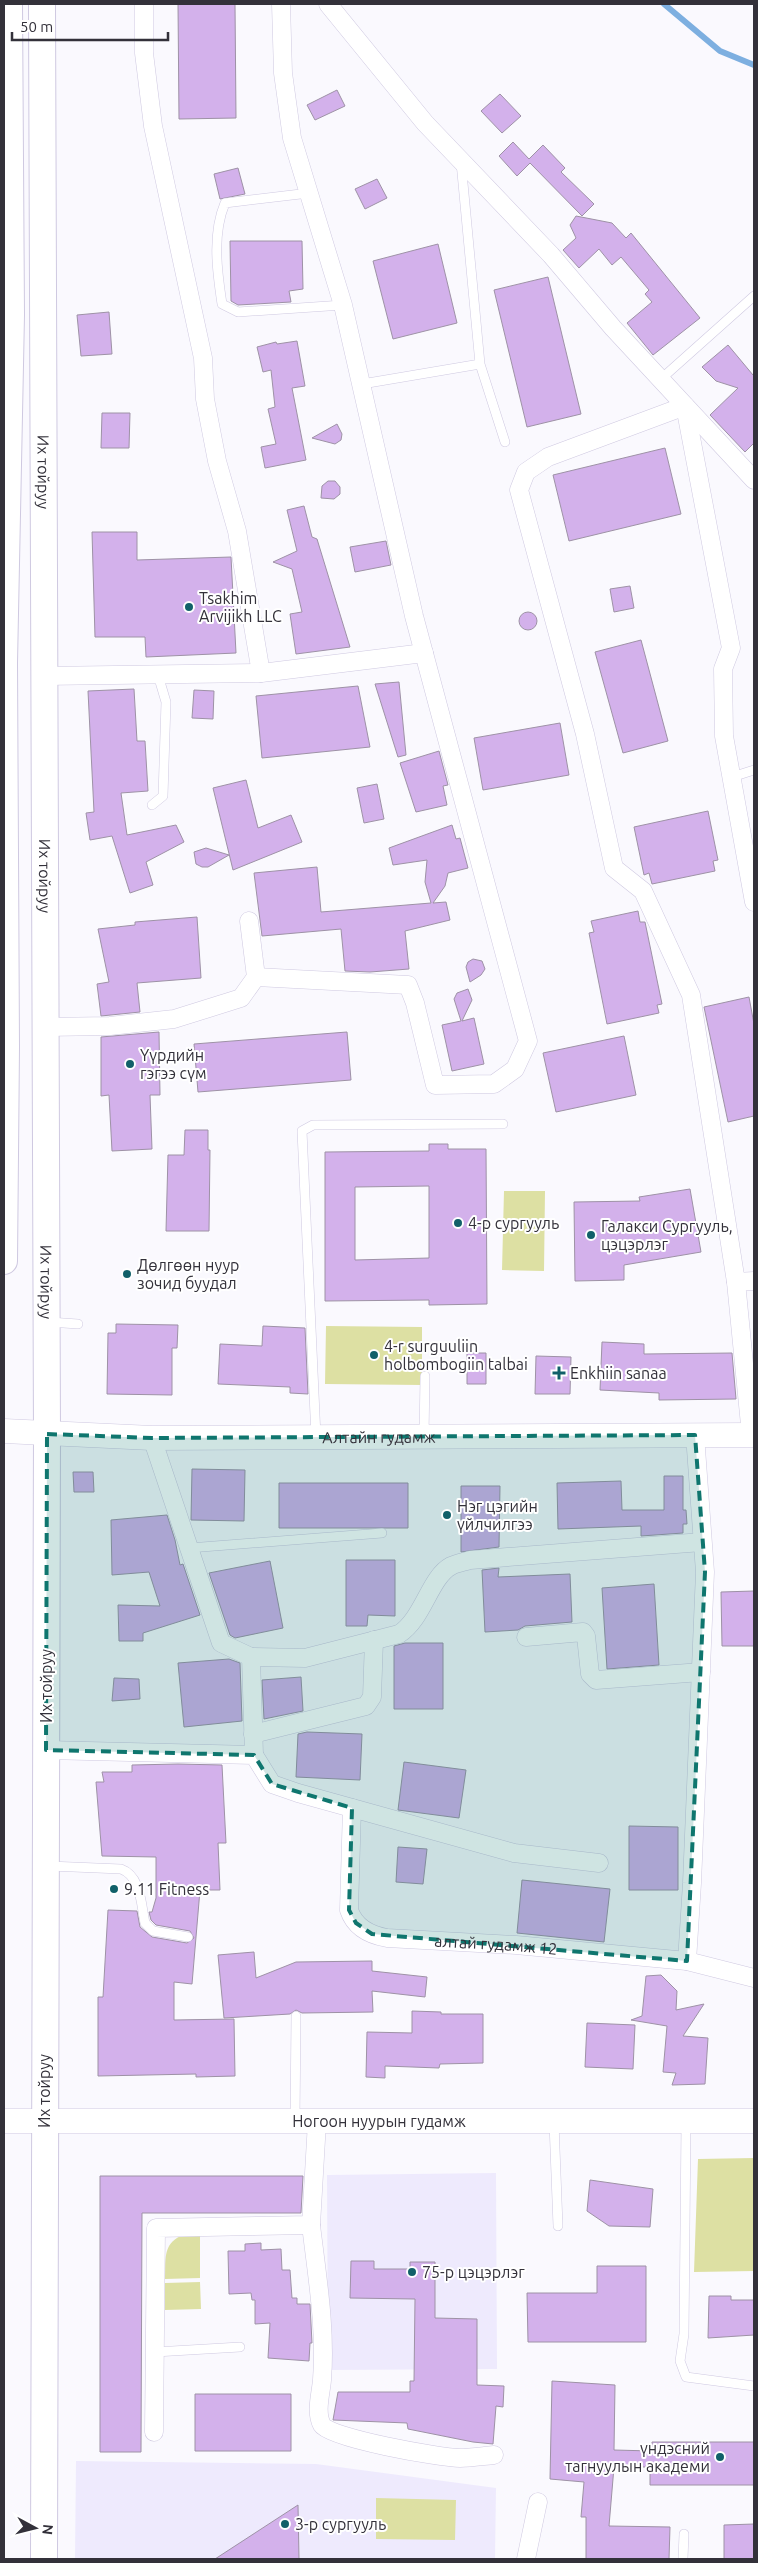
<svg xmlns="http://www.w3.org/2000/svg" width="758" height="2563" font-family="Ubuntu,sans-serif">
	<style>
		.built { fill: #eeeafd }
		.green { fill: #dde0a3 }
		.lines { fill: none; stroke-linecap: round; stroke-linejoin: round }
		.stream { stroke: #7dafe0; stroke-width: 6 }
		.building { fill: #d3b1eb; stroke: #9e92a6; fill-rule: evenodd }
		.service-casing { stroke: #cfc9e1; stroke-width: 10 }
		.minor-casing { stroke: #cfc9e1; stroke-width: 19 }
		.secondary-casing { stroke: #cfc9e1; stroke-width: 25 }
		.primary-casing { stroke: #cfc9e1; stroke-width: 28 }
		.service { stroke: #fff; stroke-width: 9 }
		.minor { stroke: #fff; stroke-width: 18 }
		.secondary { stroke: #fff; stroke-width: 24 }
		.primary { stroke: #fff; stroke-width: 26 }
		.marked { fill: #0f766e; fill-opacity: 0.2; stroke: #0f766e; stroke-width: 4; stroke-dasharray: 10 6; stroke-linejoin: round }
		.poi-dot { fill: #116069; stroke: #fff; stroke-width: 2 }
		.labels { text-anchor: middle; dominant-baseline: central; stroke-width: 4; stroke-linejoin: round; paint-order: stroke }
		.street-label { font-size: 16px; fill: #33313a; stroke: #fff }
		.poi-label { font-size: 16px; fill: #33313a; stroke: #fff; text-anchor: start }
	</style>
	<rect width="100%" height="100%" fill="#faf9fe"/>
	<path class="built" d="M496,2173L497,2369L328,2370L327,2175Z
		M76,2461L316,2464L496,2488L495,2559H75Z"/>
	<path class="green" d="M504,1191H545L544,1271L502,1270Z
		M326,1326L422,1327V1385L325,1384Z
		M754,2158V2271L694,2272L698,2159Z
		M181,2236H200V2278L165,2279C166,2262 162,2244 181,2236Z
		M200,2282L201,2309L165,2310V2283Z
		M376,2498L456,2500L455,2540L376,2539Z"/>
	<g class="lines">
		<path class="stream" d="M664,4L720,51L754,65"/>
	</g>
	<path class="building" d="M178,4H235L236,118L179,119Z
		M337,90L345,106L315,120L307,105Z
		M500,94L521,116L502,133L481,111Z
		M513,142L529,159L543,145L565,168L561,172L594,204L582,216L530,163L517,176L499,156Z
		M238,168L245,194L220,199L214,174Z
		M377,179L387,198L365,209L355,189Z
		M576,216L612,223L626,238L631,233L700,318L653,355L627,323L652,302L645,294L649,290L621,257L612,265L599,249L579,268L563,250L576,238L570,225Z
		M230,241H302L303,289L289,291L291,302L238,305L231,301Z
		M438,244L457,323L393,339L373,261Z
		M548,277L581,414L527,427L494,290Z
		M109,312L112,354L81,356L77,315Z
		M297,341L305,386L292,388L306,460L265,468L261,447L276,444L268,409L275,407L271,370L263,372L257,347L276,342L277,344Z
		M728,345L753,375L754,373V443L745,452L710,415L738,388L716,381L702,367Z
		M102,413H130L129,448H101Z
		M337,424L342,434L341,440L335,444L312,438Z
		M665,448L681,514L569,541L553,475Z
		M328,481H335L340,487V494L334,499L321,498L322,486Z
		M304,506L312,537L317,539L350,647L296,654L290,614L302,612L292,569L273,562L297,551L287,510Z
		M92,532H137V560L231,557L236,653L146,657L145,637H95Z
		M386,541L391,565L355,572L350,547Z
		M630,586L634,608L614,612L610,589Z
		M519 621a9 9 0 1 1 18 0a9 9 0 1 1-18 0Z
		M641,640L668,741L623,753L595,652Z
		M399,682L406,755L398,757L375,684Z
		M358,686L370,747L262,758L256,696Z
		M134,689L137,741H145L148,791L121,793L127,835L176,825L184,842L146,862L153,885L130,893L112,836L90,840L86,813L94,812L88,691Z
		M194,690L214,691L213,719L192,718Z
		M560,723L569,775L483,790L474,738Z
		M439,751L448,785L443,786L447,805L416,812L400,763Z
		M246,780L258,828L291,815L302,842L233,870L213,788Z
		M377,784L384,819L364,823L357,788Z
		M708,811L718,860L713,861L715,871L652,884L649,873L644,875L634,827Z
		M452,825L456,839L460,838L468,868L448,873L445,886L433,903L446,902L450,920L405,931L409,969L370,972L345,971L341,929L262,936L254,873L317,867L321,912L431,903L425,882L427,860L393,865L389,848Z
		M206,848L229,855L208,867H202L196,864L194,852Z
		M638,911L640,922H645L662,1004L657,1005L659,1013L607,1024L589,933L594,932L591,921Z
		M197,917L201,978L137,983L140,1012L101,1016L97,984L109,982L98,929L135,925V922Z
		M473,959L482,961L485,969L481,975L470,982L466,967L468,962Z
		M468,989L472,1000L462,1021L474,1018L484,1064L452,1071L442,1025L461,1021L454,999L457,993Z
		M749,997L754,1024V1116L728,1122L704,1007Z
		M159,1032L160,1095H150L152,1149L112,1151L109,1095L101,1096V1037Z
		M347,1032L351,1080L198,1092L194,1044Z
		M624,1036L636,1095L556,1112L543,1053Z
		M185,1130H208V1150H210L209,1231H166L168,1155H184Z
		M429,1144H448V1149H486L487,1304L429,1305V1300L325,1301V1152L429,1151ZM429,1186V1258L355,1260V1187Z
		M690,1189L701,1252L624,1265V1280L575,1281L574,1202L640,1201L639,1197Z
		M116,1324L178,1325L177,1348H172V1395L107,1394L108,1333H116Z
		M263,1326L305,1328L308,1394L290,1393V1387L218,1384L220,1344L262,1346Z
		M602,1342L644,1344V1354L732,1353L736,1399L659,1400V1393L600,1390Z
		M467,1353H486V1384H467Z
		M536,1356L571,1357L570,1394H535Z
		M192,1469L245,1470L244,1521L191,1520Z
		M73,1472H93L94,1492H74Z
		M664,1476H683V1510H686L687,1524H683V1533L641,1536V1526L558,1529L557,1483L621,1481L622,1510H664Z
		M279,1483H408V1528H279Z
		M461,1486H500L499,1547L461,1552Z
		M167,1515L175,1540L180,1565L183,1564L200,1615L143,1633V1641H119L118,1605L160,1606L149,1572L112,1575L111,1520Z
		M346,1560H395V1616L368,1615L367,1626H346Z
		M270,1561L283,1628L235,1638L230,1635L209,1573Z
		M499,1568L498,1577L570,1574L572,1622L525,1626L518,1630L485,1632L482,1570Z
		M654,1584L659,1665L607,1669L602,1588Z
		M754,1591V1646H722L721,1592Z
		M405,1643H443V1709H394V1646Z
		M229,1659L240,1663L242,1721L184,1727L178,1663Z
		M301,1677L303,1711L264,1719L262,1680Z
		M114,1678L139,1679L140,1699L112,1701Z
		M307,1732L362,1734L360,1780L296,1777L298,1734Z
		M404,1762L466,1770L459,1818L398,1810Z
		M178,1764L222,1765L226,1843H218L220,1890H200L192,1984L174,1982V2020L234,2019L235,2076L196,2077V2074L98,2076V1997H103L108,1910L137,1911L140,1927L152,1937L187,1943L194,1938L190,1931L156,1925L151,1920L149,1912H152L156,1898V1857L102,1856L96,1782H104L102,1772H132V1765Z
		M629,1826L678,1827V1890H629Z
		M398,1847L427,1849L423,1884L396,1882Z
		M522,1880L610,1889L604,1942L517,1933Z
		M254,1952L256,1978L296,1962L372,1961V1971L427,1977L425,1997L372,1991L373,2012L302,2013L296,2010L290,2014L224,2018L218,1955Z
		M661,1975L677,1991L676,2010L704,2004L683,2036L708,2038L705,2084L672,2085L676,2073L663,2072L667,2026L631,2020L642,2016L646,1976Z
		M412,2011L441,2012V2014H483V2063L440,2064L439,2068L385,2066V2078L366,2077L367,2032L412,2033Z
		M587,2023L635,2025L633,2069L585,2067Z
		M100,2176H303L301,2213H142L141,2452H100Z
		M590,2180L653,2189L650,2227L609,2226L587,2211Z
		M261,2243V2250L281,2249L282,2270H290L292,2298H297V2304H310L312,2343H310L309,2361L268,2358L270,2323L255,2324V2300H252L251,2293L229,2294L228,2251H245V2244Z
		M351,2261H374V2269H410V2262H435V2318L477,2319V2385L504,2386L503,2407L496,2406L493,2444L473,2442L408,2429L407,2423L333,2420L338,2392H410V2381H414L415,2299L350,2298Z
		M597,2266H646V2342H528L527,2293H597Z
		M709,2296H731V2300H754V2335L708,2338Z
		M552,2381L615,2385L614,2450L652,2451V2442H754V2485H650V2467H614L609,2526L670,2527L669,2559H586V2517H581L584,2482L550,2479Z
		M195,2394H291V2451H195Z
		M298,2505L299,2559H215Z
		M754,2524V2559H724V2525Z"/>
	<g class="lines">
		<defs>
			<path id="service" d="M461,162L480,364L505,442
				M309,193L225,203C212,234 217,271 222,304L238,312L343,305
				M661,379L754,296
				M362,384L480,364
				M732,777L754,770
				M152,805L163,796L166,702L158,675
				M49,1322L78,1324
				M424,1436L425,1376
				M316,1437L302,1131L313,1125L503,1124
				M189,1548L382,1533
				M49,1866L121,1869C141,1876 141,1904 145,1923L153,1931L188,1937
				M295,2121L296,2016
				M554,2123L558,2226
				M686,2123L684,2334L680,2361L686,2377L754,2386
				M155,2352L240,2347
				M683,2559L684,2534"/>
			<g id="minor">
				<path d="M144,4V53L153,126L203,358L205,399L217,461L237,531L261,673"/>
				<path d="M328,4L425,123L551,255L613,328L754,480"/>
				<path d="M43,676L261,673L424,653"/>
				<path d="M256,977L408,985L415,1003L435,1085L494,1084L515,1069L528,1041L414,616L343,305L292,138L283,73L281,4"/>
				<path d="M44,1027L110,1026L174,1019L241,998L256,977L249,921"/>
				<path d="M736,1282L754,1281"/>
				<path d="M751,1435L736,1282L691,995L643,891L614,868L585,734L519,490L526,472L548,457L685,406L731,648L723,669L724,736L754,902"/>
				<path d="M152,1438L221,1643L251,1657L254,1755"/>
				<path d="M526,1637L583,1632L586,1636L590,1674L596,1680L701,1672"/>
				<path d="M251,1657L305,1658L399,1634C423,1619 430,1577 451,1566C457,1563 464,1562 470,1560L702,1542"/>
				<path d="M253,1734L366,1706L372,1697L374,1640"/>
				<path d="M46,1750L254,1755L272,1784L298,1793L514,1853L599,1863"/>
				<path id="s1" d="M352,1808L349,1910C355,1928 370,1935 387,1938L516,1945L687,1961L754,1978"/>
				<path d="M687,1961L692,1883L705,1572L695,1435"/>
				<path d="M311,2225C317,2276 326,2328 322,2380C321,2393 315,2412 322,2425C329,2438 441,2458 460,2458C471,2458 483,2456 494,2455"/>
				<path d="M154,2432L156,2228L311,2225L317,2122"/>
				<path d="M526,2559L538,2502"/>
			</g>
			<g id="secondary">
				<path id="s2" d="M4,1431L152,1438L754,1435"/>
				<path id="s3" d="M4,2121H754"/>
			</g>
			<g id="primary">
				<path id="s4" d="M42,4L47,1434L44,2559"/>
				<path d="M4,1261L6,1047L4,663L11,315L9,4"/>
			</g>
		</defs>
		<use href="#service" class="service-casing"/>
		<use href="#minor" class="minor-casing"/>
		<use href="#secondary" class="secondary-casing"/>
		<use href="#primary" class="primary-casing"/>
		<use href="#service" class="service"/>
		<use href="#minor" class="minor"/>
		<use href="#secondary" class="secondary"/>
		<use href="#primary" class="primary"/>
	</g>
	<path class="marked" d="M47,1434L152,1438L695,1435L705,1572L687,1961L372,1934L356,1923L349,1910L352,1808L272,1784L254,1755L46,1750Z"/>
	<g class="poi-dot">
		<circle cx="189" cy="607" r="5"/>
		<circle cx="130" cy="1064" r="5"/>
		<circle cx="458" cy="1223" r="5"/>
		<circle cx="591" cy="1235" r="5"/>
		<circle cx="127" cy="1274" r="5"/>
		<circle cx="374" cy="1355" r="5"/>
		<path d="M556.5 1365.5h5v5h5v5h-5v5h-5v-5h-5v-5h5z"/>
		<circle cx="447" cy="1515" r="5"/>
		<circle cx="114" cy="1889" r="5"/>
		<circle cx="412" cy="2272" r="5"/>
		<circle cx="720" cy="2457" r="5"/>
		<circle cx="285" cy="2524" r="5"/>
	</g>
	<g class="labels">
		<g class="street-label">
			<text stroke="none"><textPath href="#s4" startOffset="468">Их тойруу</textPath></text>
			<text stroke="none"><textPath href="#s4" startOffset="872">Их тойруу</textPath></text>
			<text stroke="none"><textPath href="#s4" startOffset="1278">Их тойруу</textPath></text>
			<text stroke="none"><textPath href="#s2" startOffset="375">Алтайн гудамж</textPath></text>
			<text transform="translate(46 1686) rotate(-90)">Их тойруу</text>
			<text stroke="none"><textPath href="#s1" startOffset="261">алтай гудамж 12</textPath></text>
			<text transform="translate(44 2091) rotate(-90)">Их тойруу</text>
			<text stroke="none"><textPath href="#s3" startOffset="375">Ногоон нуурын гудамж</textPath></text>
		</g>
		<g class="poi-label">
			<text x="199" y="598">Tsakhim<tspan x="199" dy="18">Arvijikh LLC</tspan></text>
			<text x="140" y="1055">Үүрдийн<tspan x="140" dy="18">гэгээ сүм</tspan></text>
			<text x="468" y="1223">4-р сургууль</text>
			<text x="601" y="1226">Галакси Сургууль,<tspan x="601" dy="18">цэцэрлэг</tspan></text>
			<text x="137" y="1265">Дөлгөөн нуур<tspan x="137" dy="18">зочид буудал</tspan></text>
			<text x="384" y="1346">4-r surguuliin<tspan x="384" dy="18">holbombogiin talbai</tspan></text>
			<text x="570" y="1373">Enkhiin sanaa</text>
			<text x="457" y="1506">Нэг цэгийн<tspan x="457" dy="18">үйлчилгээ</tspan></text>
			<text x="124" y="1889">9.11 Fitness</text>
			<text x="422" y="2272">75-р цэцэрлэг</text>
			<text x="710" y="2448" text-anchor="end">үндэсний<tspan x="710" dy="18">тагнуулын академи</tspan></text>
			<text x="295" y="2524">3-р сургууль</text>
		</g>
	</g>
	<rect width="758" height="2563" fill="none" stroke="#33313a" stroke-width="10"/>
	<g transform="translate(35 2528) rotate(97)" stroke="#ffffff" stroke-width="4" paint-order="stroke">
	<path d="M0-4L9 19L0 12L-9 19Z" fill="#33313a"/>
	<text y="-8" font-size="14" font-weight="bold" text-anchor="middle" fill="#33313a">N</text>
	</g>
	<path d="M12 32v8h156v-8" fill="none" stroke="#33313a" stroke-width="2.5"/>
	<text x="20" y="32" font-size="15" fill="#33313a" stroke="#ffffff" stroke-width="4" paint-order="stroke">50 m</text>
</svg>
